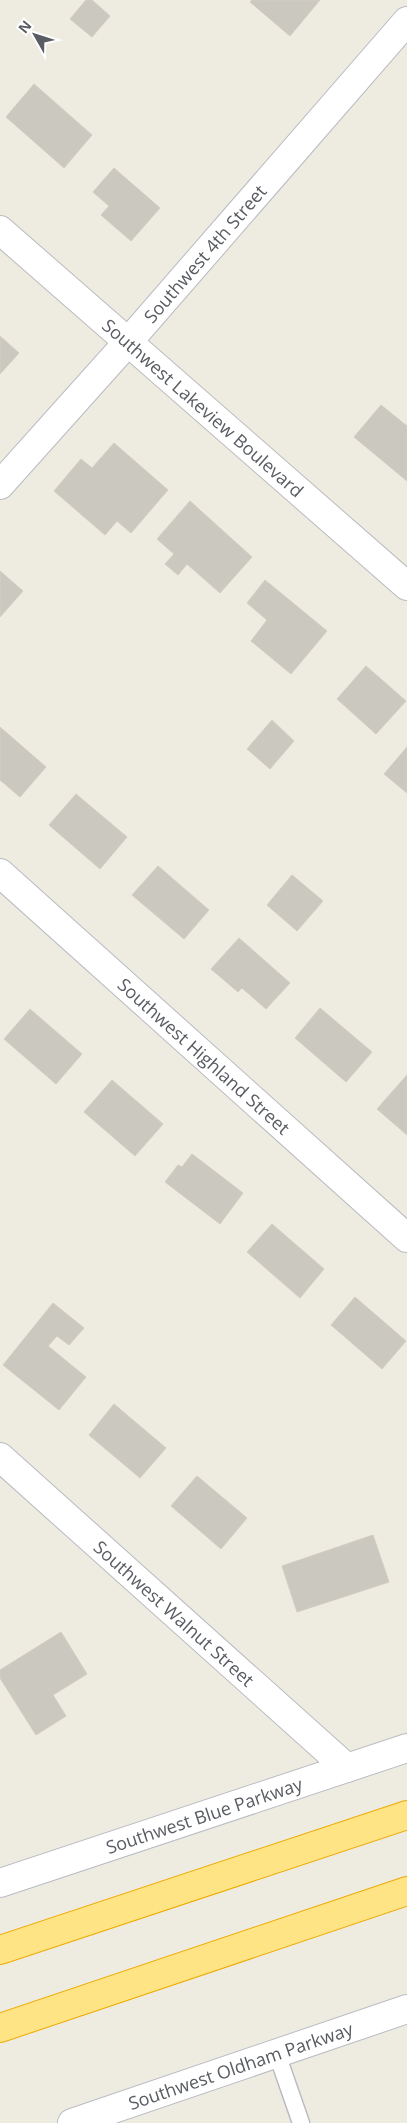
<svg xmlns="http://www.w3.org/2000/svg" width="407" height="2123" font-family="'Open Sans',sans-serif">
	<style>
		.building { fill: #cbc8c0; stroke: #d3cdbe }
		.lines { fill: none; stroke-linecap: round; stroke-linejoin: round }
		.lane-casing { stroke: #b9bbc1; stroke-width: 19 }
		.street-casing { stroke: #b9bbc1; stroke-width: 30 }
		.secondary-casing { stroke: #b9bdc4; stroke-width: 30 }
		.highway-casing { stroke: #eeab00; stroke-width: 30 }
		.lane { stroke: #fff; stroke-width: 16 }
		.street { stroke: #fff; stroke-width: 28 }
		.secondary { stroke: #fff; stroke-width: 28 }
		.highway { stroke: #ffe486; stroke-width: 28 }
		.labels { text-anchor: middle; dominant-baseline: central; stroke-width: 4.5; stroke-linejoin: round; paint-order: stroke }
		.street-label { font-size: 18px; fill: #595d63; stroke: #fff }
	</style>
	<rect width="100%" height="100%" fill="#eeebe1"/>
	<path class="building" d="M86,0H92L110,16L92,37L70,19Z
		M252,0H320L290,36L250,2Z
		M34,84L92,135L64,168L6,117Z
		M114,168L160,208L131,241L101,215L109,206L93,192Z
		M0,336L19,353L0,374Z
		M381,405L407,426V481L354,437Z
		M114,443L168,490L131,533L117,521L105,535L54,491L81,459L92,468Z
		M190,501L252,557L220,593L187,564L178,575L165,564L174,554L157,539Z
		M0,571L23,591L0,617Z
		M265,580L327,631L291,674L251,641L267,620L247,603Z
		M366,666L406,701L376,734L337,699Z
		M272,720L294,741L270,769L247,749Z
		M0,727L46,767L20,797L0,780Z
		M407,747V793L384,774Z
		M76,794L127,837L100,869L49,825Z
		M158,866L209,910L184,939L132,895Z
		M292,875L323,901L297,931L267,905Z
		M239,938L290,983L266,1009L242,988L238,992L211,969Z
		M320,1008L372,1052L346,1082L295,1038Z
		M30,1009L82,1054L56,1084L4,1039Z
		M407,1075V1135L377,1109Z
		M112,1080L163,1124L135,1156L84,1112Z
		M192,1154L243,1193L220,1224L165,1182L178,1165L182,1167Z
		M272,1224L324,1269L300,1298L247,1252Z
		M355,1297L406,1341L382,1369L331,1325Z
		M53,1303L84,1328L69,1345L57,1336L48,1346L86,1377L59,1410L3,1365Z
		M114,1404L166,1448L140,1478L89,1435Z
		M197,1476L247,1518L221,1549L171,1506Z
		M373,1535L389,1582L297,1612L282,1566Z
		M61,1632L87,1674L53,1695L66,1716L36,1735L0,1678V1670Z"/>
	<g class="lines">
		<defs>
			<path id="lane" d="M277,2054L301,2123"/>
			<g id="street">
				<path id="s1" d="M0,230L407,586"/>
				<path id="s2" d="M0,485L128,342L407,21"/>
				<path id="s3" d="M0,873L407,1238"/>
				<path id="s4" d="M0,1457L347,1768"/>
			</g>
			<g id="secondary">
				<path id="s5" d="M0,1883L407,1748"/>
				<path id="s6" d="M72,2123L407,2009"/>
			</g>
			<path id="highway" d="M0,1950L407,1815
				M0,2028L407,1891"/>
		</defs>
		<use href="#lane" class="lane-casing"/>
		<use href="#street" class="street-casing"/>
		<use href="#secondary" class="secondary-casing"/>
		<use href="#highway" class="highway-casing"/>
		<use href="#lane" class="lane"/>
		<use href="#street" class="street"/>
		<use href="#secondary" class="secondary"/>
		<use href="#highway" class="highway"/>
	</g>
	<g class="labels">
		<g class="street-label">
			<text stroke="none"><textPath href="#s2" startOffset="309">Southwest 4th Street</textPath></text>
			<text stroke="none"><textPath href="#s1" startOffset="270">Southwest Lakeview Boulevard</textPath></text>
			<text stroke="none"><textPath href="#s3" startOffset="274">Southwest Highland Street</textPath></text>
			<text stroke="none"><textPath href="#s4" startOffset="234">Southwest Walnut Street</textPath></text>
			<text stroke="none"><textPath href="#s5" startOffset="215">Southwest Blue Parkway</textPath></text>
			<text stroke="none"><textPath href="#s6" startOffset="178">Southwest Oldham Parkway</textPath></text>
		</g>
	</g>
	<g transform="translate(35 35) rotate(309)" stroke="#ffffff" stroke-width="4" paint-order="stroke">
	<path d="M0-4L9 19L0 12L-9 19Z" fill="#595d63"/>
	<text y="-8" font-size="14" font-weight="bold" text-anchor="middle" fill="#595d63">N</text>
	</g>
</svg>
